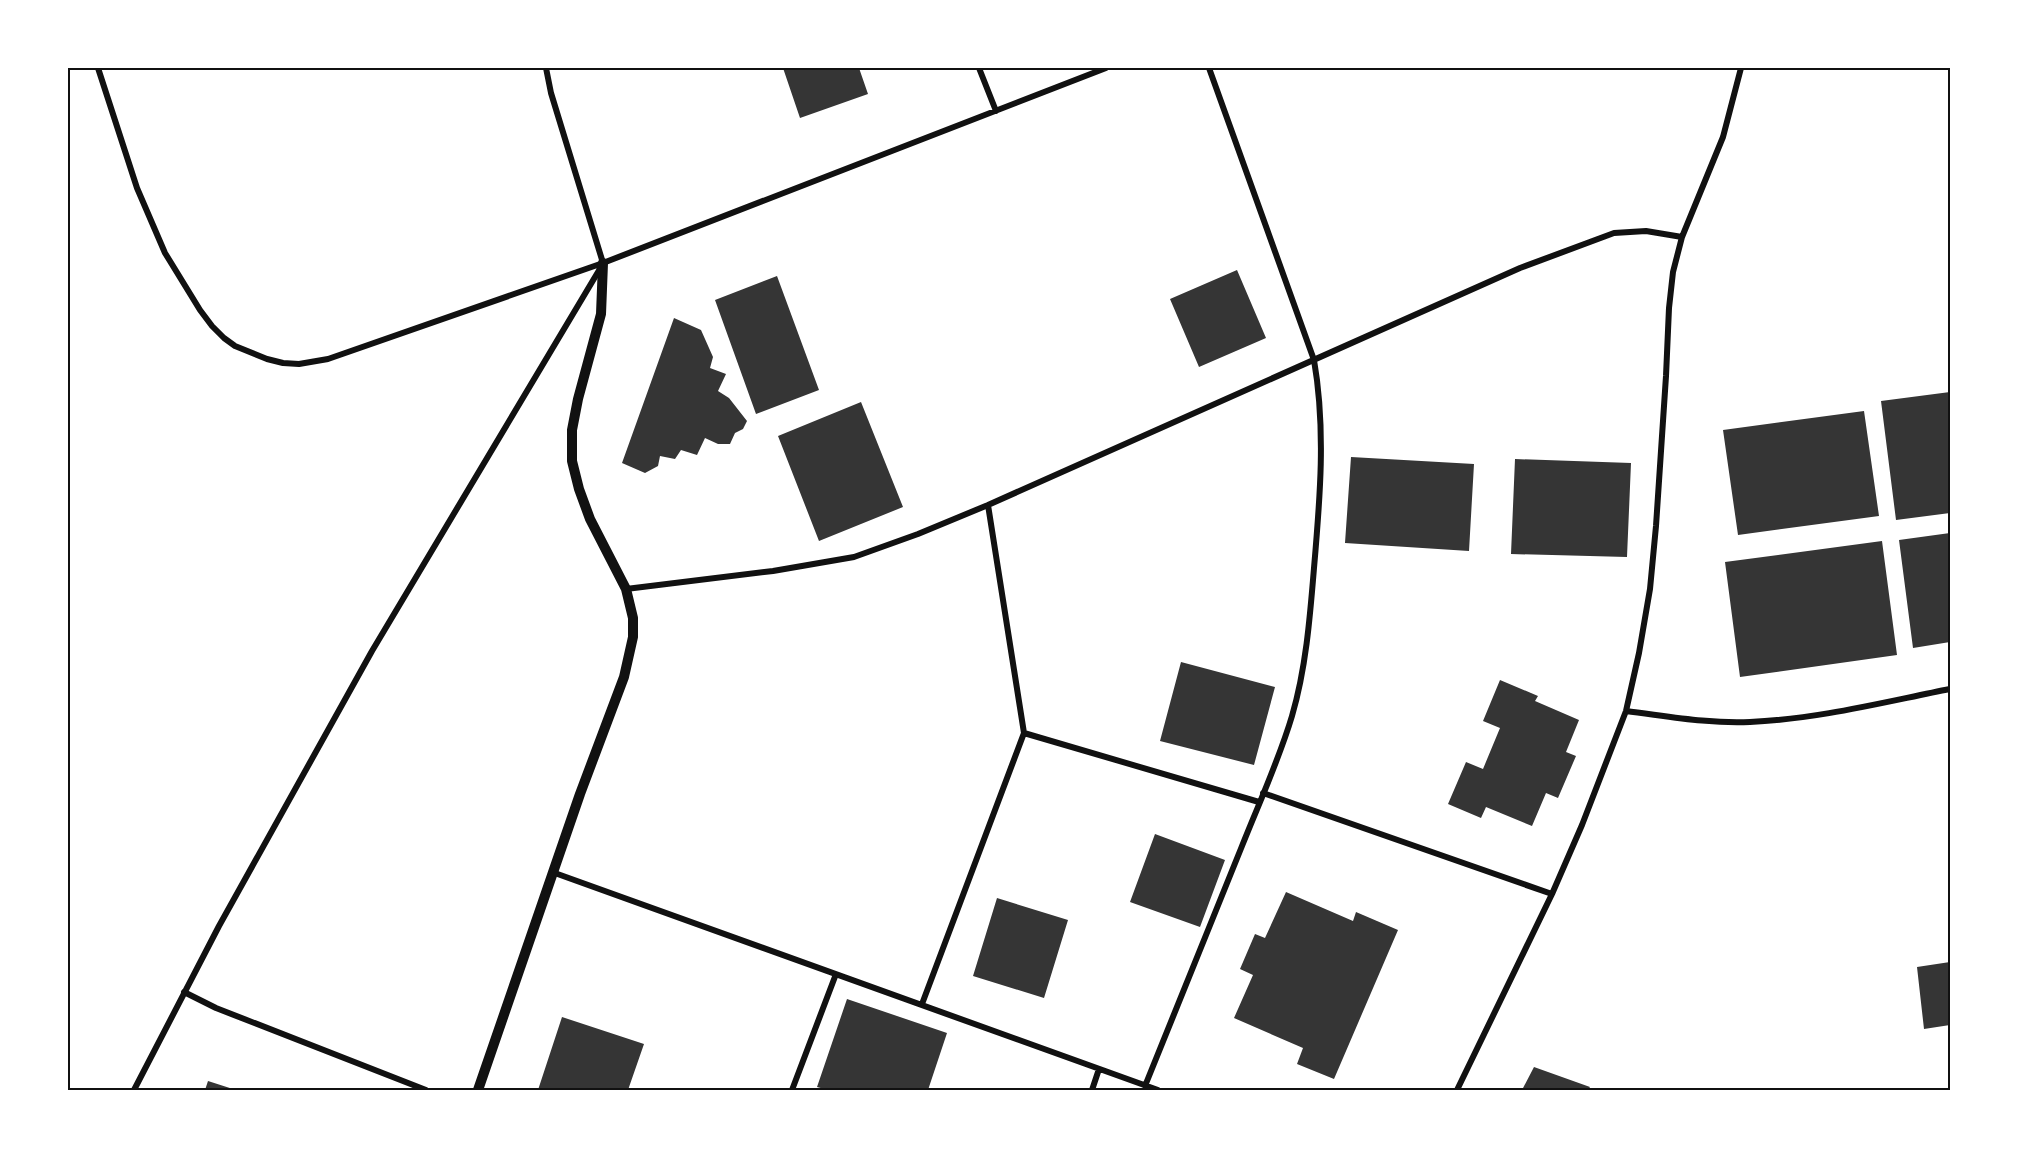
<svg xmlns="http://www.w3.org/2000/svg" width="2018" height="1158" font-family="Jost,sans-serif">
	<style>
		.building { fill: #353535 }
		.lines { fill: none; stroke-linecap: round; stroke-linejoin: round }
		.minor { stroke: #111; stroke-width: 6 }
		.tertiary { stroke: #111; stroke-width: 10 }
		.neatline { fill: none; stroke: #111; stroke-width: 2 }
	</style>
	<rect width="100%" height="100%" fill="#fff"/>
	<path class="building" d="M783,68H859L868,94L800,118Z
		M1237,270L1266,338L1199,367L1170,299Z
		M777,276L819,390L756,414L715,300Z
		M674,318L701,330L713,357L710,368L726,374L718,391L729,398L747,421L743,429L735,433L730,444H718L705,438L697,455L681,450L675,459L660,456L658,466L645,473L622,463Z
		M1950,392V513L1896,520L1881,401Z
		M861,402L903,507L819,541L778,436Z
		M1864,411L1879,516L1738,535L1723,430Z
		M1351,457L1474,464L1469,551L1345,543Z
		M1515,459L1631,463L1627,557L1511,554Z
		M1950,533V642L1913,648L1899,540Z
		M1882,541L1897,655L1740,677L1725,562Z
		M1181,662L1275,687L1254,765L1160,741Z
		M1500,680L1538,696L1535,701L1579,720L1566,752L1576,756L1558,798L1546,793L1532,826L1486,807L1481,818L1448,804L1466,762L1483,769L1500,728L1483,721Z
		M1155,834L1225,860L1200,927L1130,902Z
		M1286,892L1353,921L1356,912L1398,930L1334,1079L1297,1064L1303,1048L1234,1018L1253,975L1240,969L1255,934L1265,938Z
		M997,898L1068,920L1044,998L973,976Z
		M1950,962V1025L1924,1029L1917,967Z
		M847,999L947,1033L928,1090H828L817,1087Z
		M562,1017L644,1044L628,1090H538Z
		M1534,1067L1590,1087L1588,1090H1522Z
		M208,1081L236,1090H205Z"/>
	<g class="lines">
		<path class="minor" d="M98,68L137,188L165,253L200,310L212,326L224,338L235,346L267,359L283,363L299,364L328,359L603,263L1106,68
			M546,68L551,93L603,263
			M979,68L996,111
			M626,589L773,571L854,557L918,534L988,505L1520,268L1614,233L1646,231L1682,237
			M1626,711C1667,716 1709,724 1750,722C1818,719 1884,702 1950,689
			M1024,733L1259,802
			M1263,793L1552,894
			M552,872L1158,1090
			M184,992L216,1008L426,1090
			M922,1004L1024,733L988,505
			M1145,1086C1178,1006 1210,926 1242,846C1259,803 1279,760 1292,716C1306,668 1310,617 1314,568C1320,499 1326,429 1314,360L1209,68
			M134,1090L219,926L372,651L601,267
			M792,1090L836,974
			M1092,1090L1099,1069
			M1457,1090L1552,894L1582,825L1626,711L1639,653L1650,589L1656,526L1666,376L1669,308L1673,272L1682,237L1723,137L1741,68"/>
		<path class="tertiary" d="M478,1090L580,794L624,677L633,637V618L626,589L590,519L579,489L572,461V430L578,399L601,314L603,263"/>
	</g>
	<rect width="2018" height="1158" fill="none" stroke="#ffffff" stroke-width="138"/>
	<rect x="69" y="69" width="1880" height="1020" class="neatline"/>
</svg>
